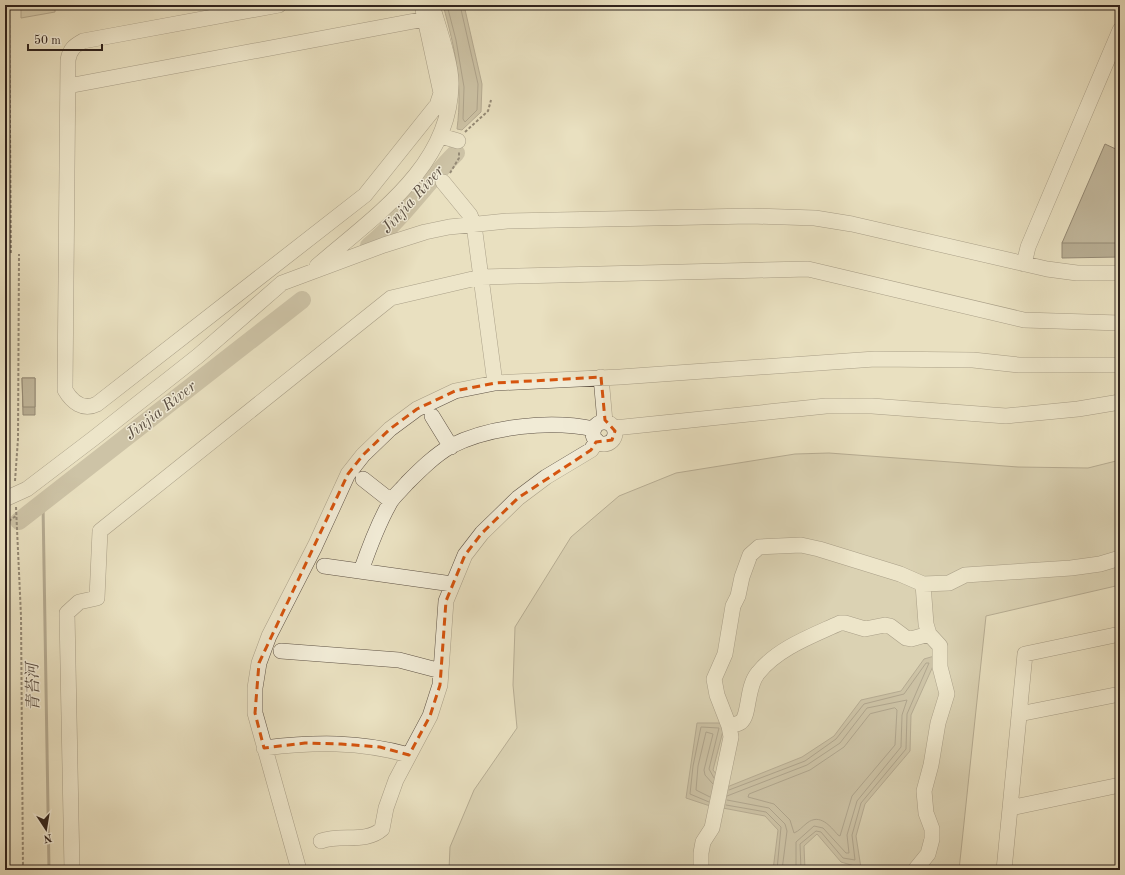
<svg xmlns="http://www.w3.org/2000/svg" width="1125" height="875" font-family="'Old Standard TT','Noto Serif SC',serif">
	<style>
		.green { fill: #c9c0a4; stroke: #7c7160 }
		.water { fill: #aa9f88; stroke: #796d5d }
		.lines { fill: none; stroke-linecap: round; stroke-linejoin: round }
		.shore { stroke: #6c6052; stroke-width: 1 }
		.stream { stroke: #796d5d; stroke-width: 3 }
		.river { stroke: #aa9f88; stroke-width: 18 }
		.minor-casing { stroke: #5e5245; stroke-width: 16 }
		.path { stroke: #2f221c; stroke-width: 2; stroke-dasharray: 3 2; stroke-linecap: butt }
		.minor { stroke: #f1ebd6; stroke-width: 15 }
		.wall { fill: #7c7261; stroke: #2f221c }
		.building { fill: #908571; stroke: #2f221c }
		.marked { fill: none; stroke: #d6540e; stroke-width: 3; stroke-dasharray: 8 5; stroke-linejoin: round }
		.labels { text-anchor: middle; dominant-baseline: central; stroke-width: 3; stroke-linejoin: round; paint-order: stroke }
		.water-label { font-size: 16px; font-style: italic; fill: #5a4e42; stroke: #f1ebd6 }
	</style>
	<rect width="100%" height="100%" fill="#e9e0c0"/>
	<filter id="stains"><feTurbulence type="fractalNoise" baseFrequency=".005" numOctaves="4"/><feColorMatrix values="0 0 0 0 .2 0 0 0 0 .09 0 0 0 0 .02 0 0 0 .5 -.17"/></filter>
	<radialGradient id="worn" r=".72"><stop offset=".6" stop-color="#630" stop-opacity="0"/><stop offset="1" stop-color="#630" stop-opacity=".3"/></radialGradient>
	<path class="green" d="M21,5H55V12L21,18Z
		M829,453L1018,467L1088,468L1120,460V585L986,616L959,870H449L450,847L474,790L517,728L513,685L515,627L571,537L619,496L676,473L795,454Z"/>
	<path class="water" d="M443,5H464L482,84L481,112L462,130L457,129C463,83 455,49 443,5Z
		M938,655L911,715L910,751L865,804L856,836L861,868L841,862L817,834L804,846L805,870H773L778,830L765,816L707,805L686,798L697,723H725L713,770L727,787L802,757L834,736L861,700L901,691L924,659Z"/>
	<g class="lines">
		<path class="shore" d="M447,5L456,40L464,87L463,119L465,122L477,110L478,84L460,5
			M895,708L897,710L895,745L852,796L840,836L838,835C830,826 820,813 807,823C802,827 799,831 794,833L790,820L774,804L748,797L749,794L810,770L844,747L870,714Z
			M729,790L805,761L836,739L864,704L904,694L926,663H929L907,714L906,749L861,803L852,835L855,860L843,858L821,832L816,831L800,844L801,870
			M727,796L807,765L840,743L867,708L907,700L902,715L901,747L857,801L847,835L849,853H846L823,828L814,826L796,842V870
			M710,797L696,790L698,766L706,732L713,734L704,770L705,775L713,784
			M727,800L769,808L785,824L787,831L782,870
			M709,802L690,794L693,766L701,727L719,728L709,769L714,778
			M726,805L766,812L781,827L777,870"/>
		<path class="stream" d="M43,504L49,870"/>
		<path class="river" d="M369,246C402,219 426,183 456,153
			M19,521L302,300"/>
		<defs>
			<path id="minor" d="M279,5L83,41C74,46 70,49 68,60L65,390C72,402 83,411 97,404L365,195L437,105L441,93L422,5
				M68,86L425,19
				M441,136L458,141
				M443,182L470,215L474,225L495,383
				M1024,264L1028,247L1120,30
				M317,266C373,217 450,167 451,85C452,65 438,26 432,5
				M601,377L605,422
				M432,416L451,447
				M593 433a11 11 0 1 1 22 0a11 11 0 1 1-22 0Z
				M614,428L826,406H872L1006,416L1078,409L1120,402
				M363,479L391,501
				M5,499L27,489L94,438L198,356L282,283L384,245L425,232L449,227L507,221L751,216L815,218L852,224L1047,269L1077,273H1120
				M324,566L452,584
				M361,571C369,548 378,523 391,501C395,495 402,489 407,483C420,470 435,455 451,446C490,426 551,420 594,429
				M281,651L399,660L441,671
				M1019,714L1120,694
				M729,726C733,725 738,724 741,722C750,715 746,687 758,673C778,648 812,636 840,623H845L865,629L885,625L890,626L906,638L911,639L929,634
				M264,748C315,742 359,741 409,755
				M1010,808L1120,785
				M321,841C341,833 365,844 382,829L386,808L396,780L430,716L440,685L446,601L465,555L482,533L518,498L546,477L591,450L597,441
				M72,870L67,613L79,602L97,598L100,531L391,298L481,277L808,269L1024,320L1120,323
				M299,870L255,713V688L259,663L269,636L315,546L348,474L363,455L390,429L417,409L455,391L495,383L620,377L875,359L973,360L1019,365H1120
				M701,870V853L703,842L712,828L731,737L729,726L717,695L714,679L725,654L733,606L738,596L742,577L750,555L759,547L801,545L819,549L900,574L923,584L949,583L965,575L1071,568L1100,564L1120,558
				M915,870L928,854L932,839V829L926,813L924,791L931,765L938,723L947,694L940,667V646L929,634L926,624L923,584
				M1004,870L1025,654L1120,634"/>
		</defs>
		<use href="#minor" class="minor-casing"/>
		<path class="path" d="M9,5L11,255
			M465,132L488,111L491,100
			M450,173L459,158V152
			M15,481L18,439L19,254
			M16,507L21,616L23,870
			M5,524L17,515"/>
		<use href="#minor" class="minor"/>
	</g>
	<path class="wall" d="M1120,151V257L1062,258V243Z
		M22,378H35V415H23Z"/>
	<path class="building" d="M1105,144L1120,151V243H1062Z
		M22,378H35V407H23Z"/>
	<path d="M0 0H1125V875H0ZM601,377L605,420L615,431L612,440L596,442L591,450L518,498L482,533L465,555L446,601L440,685L430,716L409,755L380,747L341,744L305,743L264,748L255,713L259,663L348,474L363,455L390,429L417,409L455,391L495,383Z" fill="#e9e0c0" fill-opacity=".55" fill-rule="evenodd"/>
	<path class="marked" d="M601,377L605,420L615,431L612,440L596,442L591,450L518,498L482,533L465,555L446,601L440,685L430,716L409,755L380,747L341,744L305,743L264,748L255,713L259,663L348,474L363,455L390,429L417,409L455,391L495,383Z"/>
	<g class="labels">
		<g class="water-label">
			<text transform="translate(413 200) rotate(-48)">Jinjia River</text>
			<text transform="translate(161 411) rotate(-38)">Jinjia River</text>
			<text transform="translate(34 687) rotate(-91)">青苔河</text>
		</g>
	</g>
	<rect width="1125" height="875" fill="none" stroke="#e9e0c0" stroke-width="20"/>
	<rect x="6" y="6" width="1113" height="863" fill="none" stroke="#2f221c" stroke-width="2"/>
	<rect x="10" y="10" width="1105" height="855" fill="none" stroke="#2f221c"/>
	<g transform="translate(46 829) rotate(168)" stroke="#f1ebd6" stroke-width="3" paint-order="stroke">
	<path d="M0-3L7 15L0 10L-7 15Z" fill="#2f221c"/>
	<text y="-6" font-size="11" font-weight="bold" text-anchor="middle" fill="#2f221c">N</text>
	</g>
	<path d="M28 44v6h74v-6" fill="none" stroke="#2f221c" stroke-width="2"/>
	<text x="34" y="44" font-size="12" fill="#2f221c" stroke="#f1ebd6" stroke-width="3" paint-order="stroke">50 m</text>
	<rect width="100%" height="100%" filter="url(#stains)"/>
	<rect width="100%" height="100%" fill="url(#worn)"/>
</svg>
